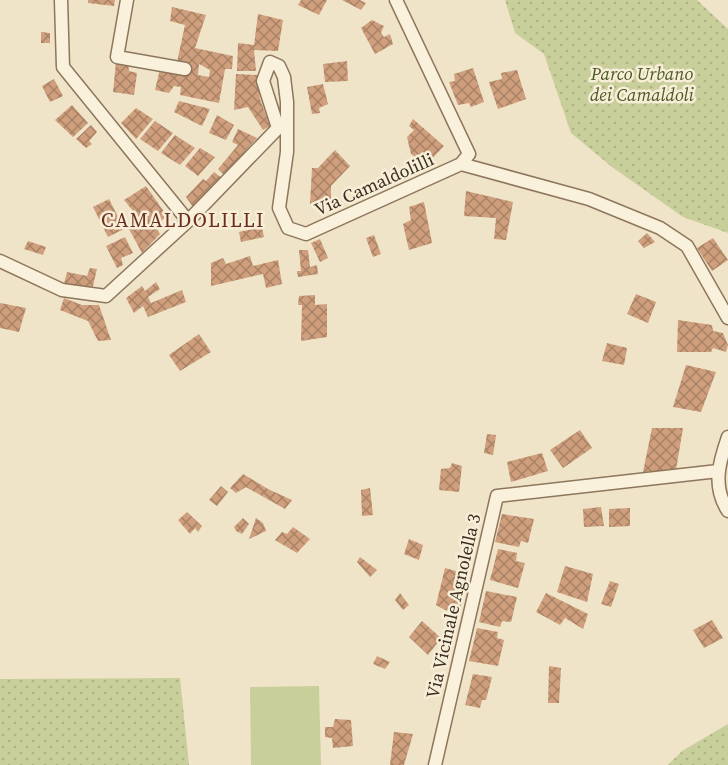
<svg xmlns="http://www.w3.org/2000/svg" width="728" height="765" font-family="'Source Serif 4',serif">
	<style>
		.grass { fill: url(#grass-dots) }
		.pitch { fill: #c9cf9b }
		.building { fill: url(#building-cross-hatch); fill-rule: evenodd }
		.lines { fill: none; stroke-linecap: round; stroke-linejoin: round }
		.minor-casing { stroke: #8d765c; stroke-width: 15 }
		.minor { stroke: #faf1dc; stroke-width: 12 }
		.labels { text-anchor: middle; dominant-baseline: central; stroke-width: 5; stroke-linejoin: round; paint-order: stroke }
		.park-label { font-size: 18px; font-style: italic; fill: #4d5a26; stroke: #f7eed8 }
		.street-label { font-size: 18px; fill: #3d2e20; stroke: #f7eed8 }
		.neighbourhood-label { font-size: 20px; letter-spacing: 1.5px; fill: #6b2e1e; stroke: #f7eed8 }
	</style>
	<defs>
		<pattern id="grass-dots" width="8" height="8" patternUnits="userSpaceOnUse" patternTransform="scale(1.5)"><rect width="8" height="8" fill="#c9cf9b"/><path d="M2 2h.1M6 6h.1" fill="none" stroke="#aeb285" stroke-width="1.8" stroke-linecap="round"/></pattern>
		<pattern id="building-cross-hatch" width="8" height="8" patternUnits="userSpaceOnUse" patternTransform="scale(1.5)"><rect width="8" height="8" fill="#cf9f7d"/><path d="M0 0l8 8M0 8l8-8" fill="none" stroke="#a98266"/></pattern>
	</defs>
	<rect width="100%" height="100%" fill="#f0e4c8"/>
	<path class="grass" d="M505,0H697L728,29V233L683,217L612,167L571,133L544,54L515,33Z
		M180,678L189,765H0V679Z
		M728,724V765H668L682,751Z"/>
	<path class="pitch" d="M319,686L321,765H251L250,687Z"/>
	<path class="building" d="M88,0H115L114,6L88,3Z
		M301,0H327L319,15L298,5Z
		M342,0H360L366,3L361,10Z
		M172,7L206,15L195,48L233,56L232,69H225L219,103L180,95L181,87L174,86L169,93L155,90L160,69L190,74V65L177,62L185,25L170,21ZM199,64L210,70L209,77L198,75Z
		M258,14L283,20L278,51L254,50L256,71H237L238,43L254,45Z
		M372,20L384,26L381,33L384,37L390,34L393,44L375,54L361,28Z
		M41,32L50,33V43H41Z
		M347,61L348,81L325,82L323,64Z
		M116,62L128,63L129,71L137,73L134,95L113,92Z
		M473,68L484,102L471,107L469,103L458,105L449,82L455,81L454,74Z
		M517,70L526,99L498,109L489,82L502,79L501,73Z
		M236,74L257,75L260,99L270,126L263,130L248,107L234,110Z
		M54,79L63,96L50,102L42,86Z
		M323,84L328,104L319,108L320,113L312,114L307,87Z
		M179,101L210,109L202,126L174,112Z
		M72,105L88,123L73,137L55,120Z
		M136,108L153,119L136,139L121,123Z
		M217,115L234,125L226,140L209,133Z
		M413,119L444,146L426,165L411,154L407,137L414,130L409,126Z
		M155,121L173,133L158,151L140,139Z
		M91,125L97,132L89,141L92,144L86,148L76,139Z
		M238,129L257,138L224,175L218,169L238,145L232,142Z
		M175,135L195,148L180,165L161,153Z
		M200,148L215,157L198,176L185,166Z
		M335,150L350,166L331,186V202L310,204L312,168H318Z
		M214,172L222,178L193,207L186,197L203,179L206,181Z
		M146,186L167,216L155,226L160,234L142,253L129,229L139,218L124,200Z
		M466,191L513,202L506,240L494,239L496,218L464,216Z
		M109,199L124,229L108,237L93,207Z
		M424,202L432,243L409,250L403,224L411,220L409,207Z
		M262,227L264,237L241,242L239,232Z
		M647,233L655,242L644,248L638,241Z
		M374,235L381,254L373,257L366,238Z
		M125,237L133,253L121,258L123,265L117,268L106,246Z
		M713,238L728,260L712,271L697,248Z
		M320,239L328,258L320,262L311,243Z
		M28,241L46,247L43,255L24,249Z
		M299,250H308L310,267L317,265L318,274L298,277L297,271H301Z
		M250,256L253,266L278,260L282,284L266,288L263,274L211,286V263L223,258L226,264Z
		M90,268L97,269L92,290L64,284L67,272L87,276Z
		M156,282L160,289L148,297L151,303L182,290L186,302L148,317L143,306L134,313L126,298L142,286L145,291Z
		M636,294L656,302L648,323L627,314Z
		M315,295V305L327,304V337L301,341L302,305H298L299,296Z
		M64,298L82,305H99L111,340L98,341L88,321L60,310Z
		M0,303L26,308L19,332L0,328Z
		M678,320L712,325L713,331L723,333L728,345L726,352L713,348L711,352H677Z
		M199,334L211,352L180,371L169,355Z
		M607,343L627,348L624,365L602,361Z
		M686,365L716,372L701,412L673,407Z
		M652,428H683L676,470L643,472Z
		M580,430L592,448L563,468L550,450Z
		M487,434L496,435L493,455L484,453Z
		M542,453L548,471L511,482L507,462Z
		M452,463L462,466L459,492L439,490L441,469L450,468Z
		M243,474L268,489L292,500L285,509L246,487L236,493L230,488Z
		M221,486L228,492L217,506L209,500Z
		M370,488L373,515L362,516L361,490Z
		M601,507L604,526L584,527L583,509Z
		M630,508V526L609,527V509Z
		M187,512L202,526L198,532L195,528L190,534L178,520Z
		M502,514L534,519L528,543L521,541L519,547L495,542Z
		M243,518L249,524L242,534L236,531L234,527Z
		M256,518L263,523L266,531L249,539Z
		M293,527L310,539L297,553L275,540L282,532L287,534Z
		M409,539L423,545L419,560L404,554Z
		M498,549L517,553L516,561L525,563L518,588L490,580Z
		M360,557L377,570L370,577L357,562Z
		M565,566L593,574L587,602L557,592Z
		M445,568L466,574L460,612L445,610L436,605Z
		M610,581L619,584L611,607L601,604Z
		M486,591L517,597L511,622L502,621L500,627L479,622Z
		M400,593L409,605L403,610L395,600Z
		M546,593L588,614L583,629L565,618L560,625L536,612Z
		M712,620L723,638L704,648L693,630Z
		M422,621L441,638L428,655L409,637Z
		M477,628L498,632L497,638L504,640L498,666L469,661Z
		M377,656L390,662L385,669L373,664Z
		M549,666L561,668L559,703H548Z
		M473,674L492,677L486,700H482L480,708L465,705Z
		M335,719L351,720L353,746L333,748L332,738L325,737V727H333Z
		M394,732L413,734L404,765H390Z"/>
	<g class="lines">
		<defs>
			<path id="minor" d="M61,0L63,67L188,221
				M127,0L117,57L185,69
				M461,164L589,199L660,228L687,246L728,318
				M0,261L62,290L106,296L188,221L278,128L263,81L270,62L279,66L284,77L287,102V152L279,208L288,228L306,234L461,164L469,154L396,0
				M728,437C719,463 712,486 728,511
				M435,765L497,496L718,471"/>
		</defs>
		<use href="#minor" class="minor-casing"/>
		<use href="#minor" class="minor"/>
	</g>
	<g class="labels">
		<g class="park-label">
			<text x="642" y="73">Parco Urbano<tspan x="642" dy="21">dei Camaldoli</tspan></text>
		</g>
		<g class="street-label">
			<text transform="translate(374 184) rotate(-24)">Via Camaldolilli</text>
			<text transform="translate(453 606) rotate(-77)">Via Vicinale Agnolella 3</text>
		</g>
		<g class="neighbourhood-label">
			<text x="183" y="220">CAMALDOLILLI</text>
		</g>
	</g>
</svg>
